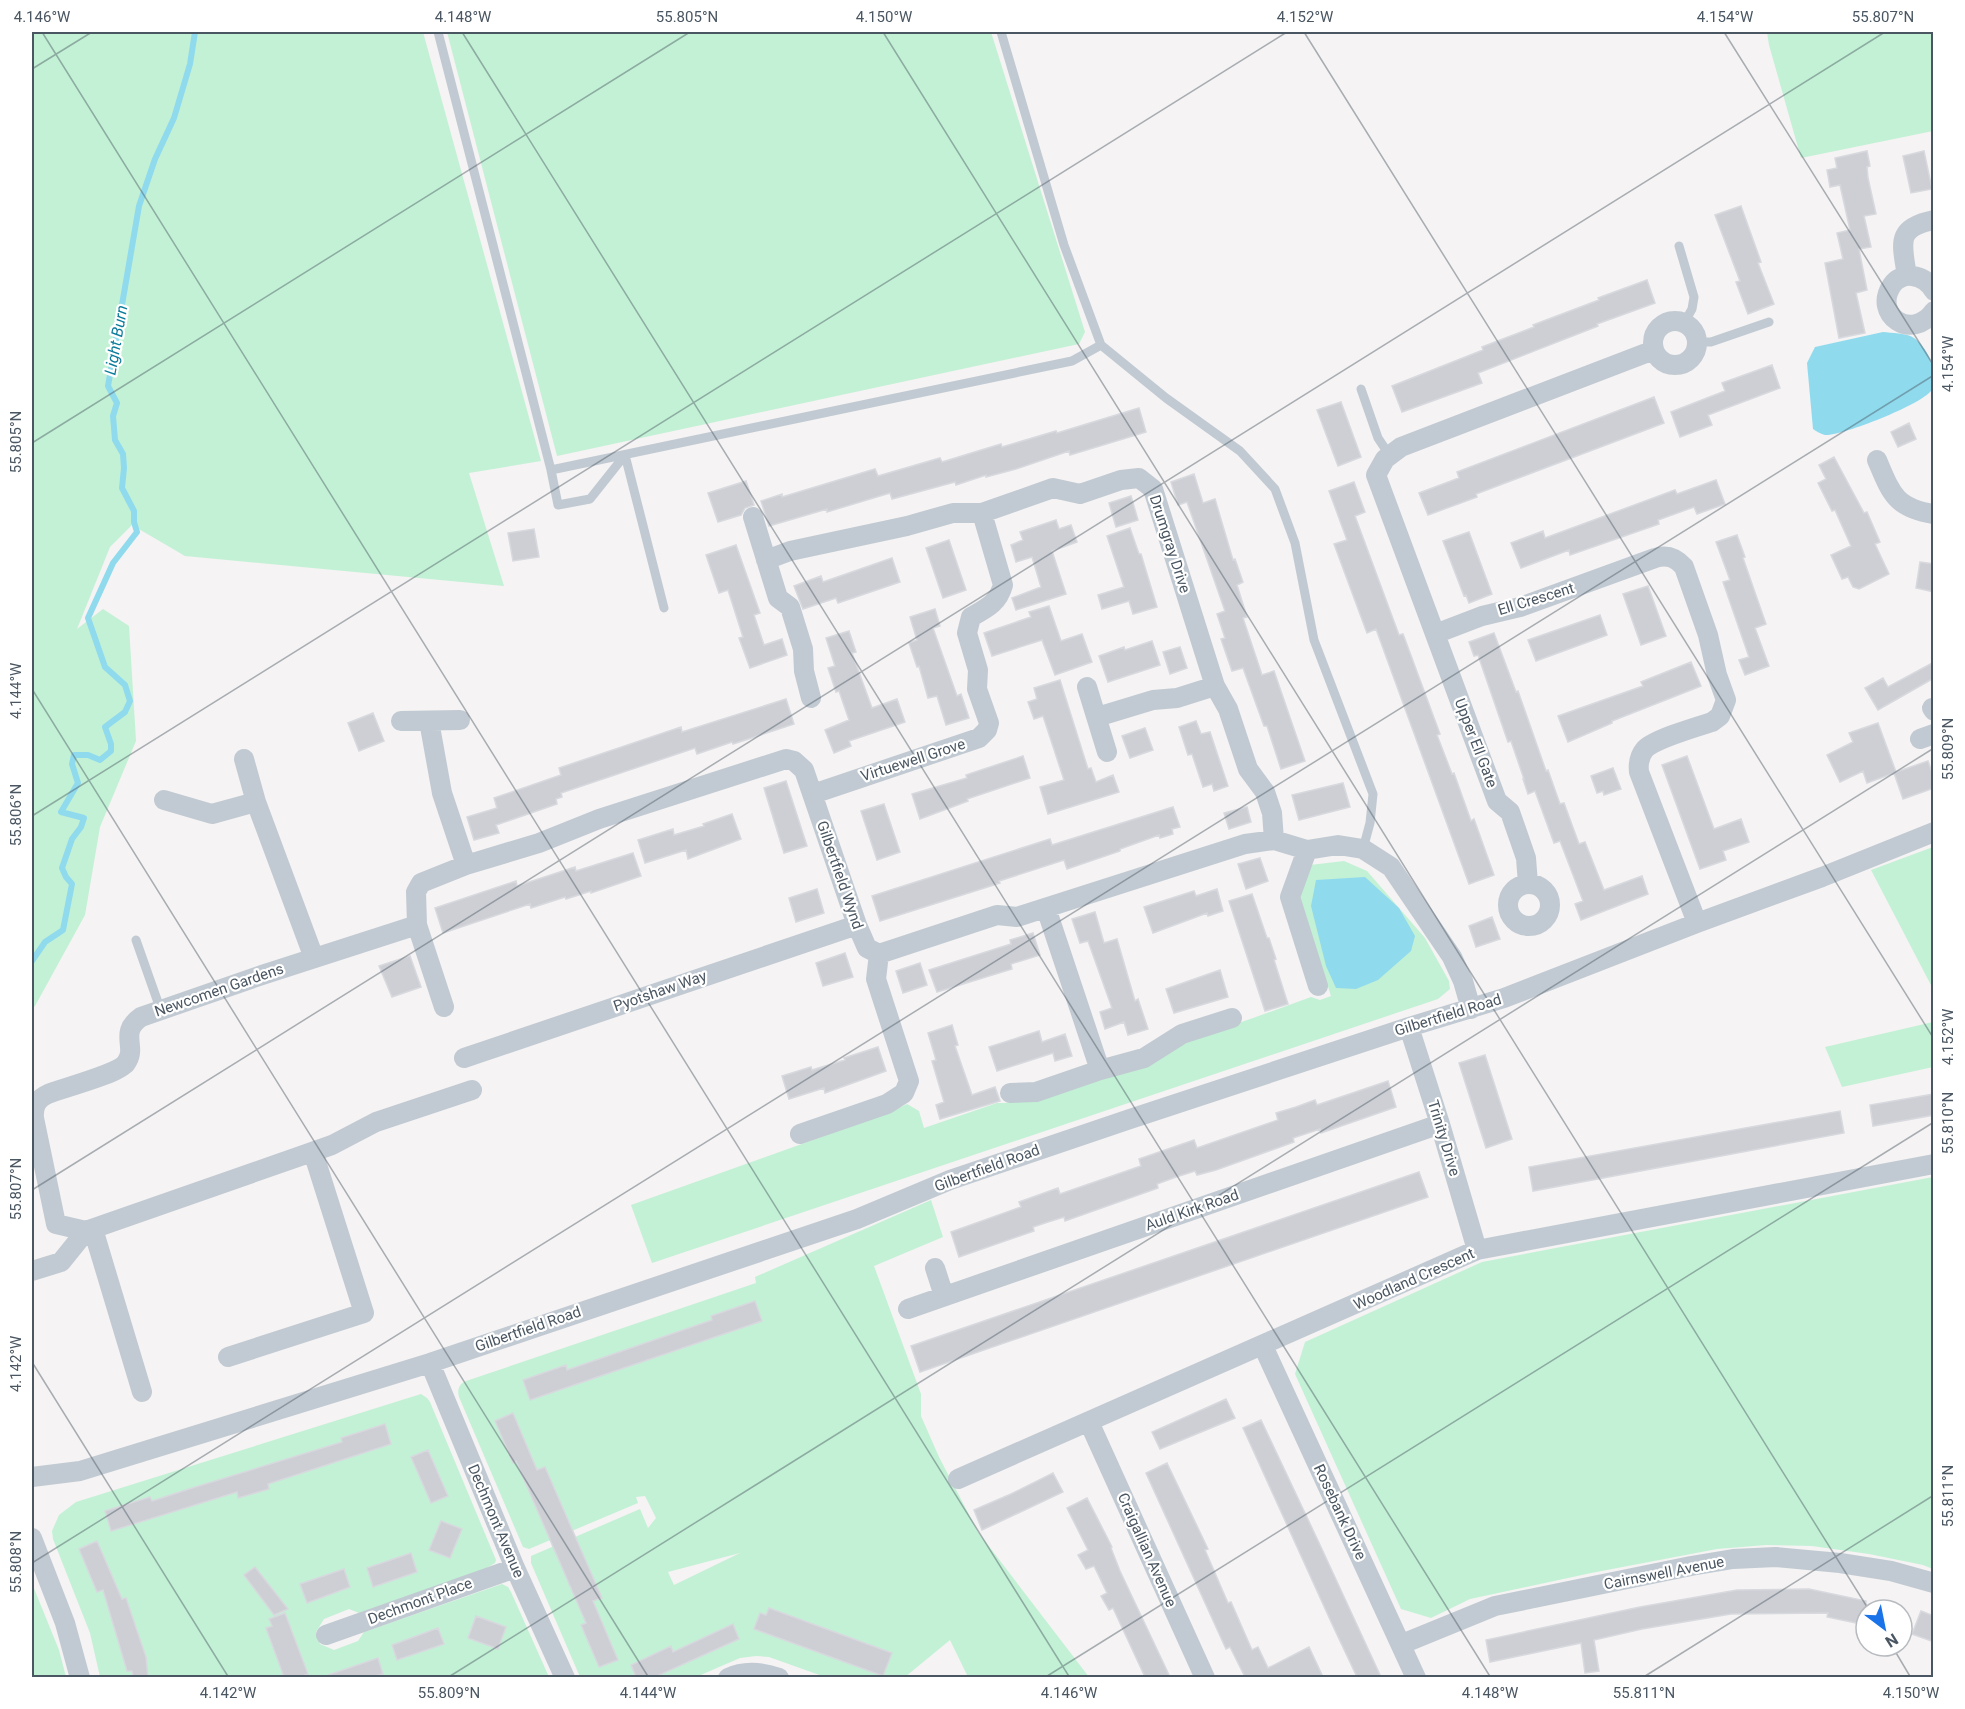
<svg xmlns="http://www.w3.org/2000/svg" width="1965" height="1709" font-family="Roboto,sans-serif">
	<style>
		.green { fill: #c3f1d5; fill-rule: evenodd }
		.water { fill: #90daee }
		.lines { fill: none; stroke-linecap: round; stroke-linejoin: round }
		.stream { stroke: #90daee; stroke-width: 6 }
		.building { fill: #cdcfd5; stroke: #d7d9de; stroke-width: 1.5 }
		.lane { stroke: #c1cad2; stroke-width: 9 }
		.street { stroke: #c1cad2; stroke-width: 20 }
		.ticks { fill: none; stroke: #4a5661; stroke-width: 1.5; stroke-opacity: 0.45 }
		.labels { text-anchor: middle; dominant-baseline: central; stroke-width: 4.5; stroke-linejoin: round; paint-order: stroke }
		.street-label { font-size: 15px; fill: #4a5661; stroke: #fff }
		.water-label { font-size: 16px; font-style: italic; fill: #0c7c9b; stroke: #fff }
		.neatline { fill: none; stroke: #4a5661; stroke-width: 2 }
		.ticks-label { font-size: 15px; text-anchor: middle; fill: #4a5661 }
	</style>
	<rect width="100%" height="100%" fill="#f5f3f3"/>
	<path class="green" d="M32,32H423L541,461L469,473L504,586L185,556L132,525L110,547L77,629L103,609L129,626L136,741L100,827L85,915L35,1006L32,1008Z
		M447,32H991L1085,332L1079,344L557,456Z
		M1767,32H1933V131L1801,158L1769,45Z
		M1933,847V989L1871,870Z
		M1344,861L1367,871L1425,938L1449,981L1450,989L1438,999L652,1263L631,1205L891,1112L907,1104L919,1111L924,1128L997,1103H1006C1107,1066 1210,1035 1311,997L1320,1000L1331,996L1298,893L1310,865Z
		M1933,1022V1067L1842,1087L1825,1047Z
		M1933,1177V1569L1923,1565L1869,1554L1812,1546L1766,1545L1717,1549L1591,1573L1470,1599L1431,1618L1401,1609L1295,1374L1305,1342L1482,1262Z
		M931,1200L943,1237L874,1266L921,1394V1416L939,1457L978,1532L1089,1677H968L950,1640L905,1677H825L769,1657L756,1656L740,1658L696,1677H580L531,1563V1556L640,1509L648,1528L656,1518L645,1496L636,1497L638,1503L529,1549L523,1547L459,1397C457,1390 459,1384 466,1381L756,1283L755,1277ZM740,1553L674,1585L667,1570L668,1572Z
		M421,1394L427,1398L430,1402L496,1560L495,1563L485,1569L359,1613L349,1609L324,1619L316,1632L320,1644L334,1650L358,1641L364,1632L502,1584L508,1587L511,1592L549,1677H100L90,1633L53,1539L52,1531L59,1515L76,1502Z
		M33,1586L59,1650L66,1677H32V1587Z"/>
	<path class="water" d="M1883,332C1891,333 1907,333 1914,338C1927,346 1942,378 1931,391C1920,405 1842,436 1825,435C1821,434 1816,431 1813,429L1807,363L1815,347Z
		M1365,877L1399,908L1415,936L1411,951L1378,980L1356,989L1336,988L1326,966L1311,906L1316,880Z"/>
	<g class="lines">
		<path class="stream" d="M32,961L45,942L63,930L72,884L66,877L62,868L72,839L81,827L84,818L61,812L78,783L72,764L74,755H88L100,760L111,751V744L105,727L125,712L130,701L125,685L105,667L88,618L113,563L137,532L134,522V511L122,488L124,468L123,454L115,440L113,416L117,403L108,386L139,206L155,159L174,118L190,64L195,32"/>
	</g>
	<path class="building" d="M1867,151L1870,166L1867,167L1868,178L1876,214L1864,216L1871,247L1859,249L1867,290L1856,293L1865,333L1839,338L1825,263L1843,259L1837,233L1850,230L1840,185L1830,187L1827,170L1837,168L1835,158Z
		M1924,151L1932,189L1911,193L1903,156Z
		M1741,206L1761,262L1758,263L1774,304L1748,314L1736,282L1740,281L1715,215Z
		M1647,280L1655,303L1597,324L1598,326L1478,373L1482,383L1402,412L1392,386L1483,350L1482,347L1534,327L1533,325L1599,300L1598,298Z
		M1772,365L1780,388L1708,415L1712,425L1680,437L1671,412L1725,391L1722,383Z
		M1654,397L1664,423L1476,494L1477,497L1428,515L1419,493L1459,478L1457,472Z
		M1341,402L1361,457L1338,466L1317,410Z
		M1139,408L1146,432L1070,455L1069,451L1016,469L986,477V475L956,485L955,482L892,499L890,493L827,512V509L769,526L761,501L782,494V497L875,469L878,476L940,458L942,462L1001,444L1002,447L1056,431L1057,433Z
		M1909,423L1916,439L1898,447L1891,432Z
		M1834,457L1864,513L1867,512L1880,542L1875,544L1889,574L1859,589L1853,587L1848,577L1842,579L1831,555L1851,546L1835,510L1832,511L1818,483L1826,479L1819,465Z
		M1194,474L1203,503L1215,499L1233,560L1235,559L1243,582L1237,585L1247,617L1243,618L1262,675L1274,671L1305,761L1281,769L1267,726H1264L1243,668L1232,671L1221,639L1225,638L1217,614L1225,611L1187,502L1178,505L1171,482Z
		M1716,480L1725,504L1697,514L1694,507L1658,520L1659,524L1570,555L1569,550L1521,568L1511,543L1543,531L1545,538L1675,490L1677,494Z
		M746,481L754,505L745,508L741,515L718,522L708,493Z
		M1354,482L1365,512L1355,516L1399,635L1403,634L1440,734L1437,735L1452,774L1454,773L1471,821L1474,819L1494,875L1469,884L1376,629L1367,633L1334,544L1347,540L1329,491Z
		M1131,496L1138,520L1116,527L1109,503Z
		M1056,520L1059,529L1071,525L1077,542L1052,551L1066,594L1016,610L1012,598L1041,587L1032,557L1016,562L1011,545L1023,540L1020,532Z
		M1130,528L1139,554H1141L1157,607L1133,614L1129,601L1102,609L1098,595L1124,587L1107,536Z
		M534,529L539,557L513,561L508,533Z
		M1469,532L1492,594L1469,603L1466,595L1464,596L1443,541Z
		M1737,535L1745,557L1743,558L1766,624L1755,628L1769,666L1745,675L1739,660L1749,657L1723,582L1730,580L1716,542Z
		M949,540L966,590L943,598L926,548Z
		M736,545L760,613L754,615L764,645L782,639L787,655L750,668L739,638L743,637L728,590L719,593L706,555Z
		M892,558L900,582L838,603L836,598L803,609L794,586L821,576L823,582Z
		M1920,562L1934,564V592L1916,588Z
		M1648,586L1666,636L1641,645L1623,594Z
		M1049,606L1061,641L1082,634L1092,662L1055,675L1042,640L992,656L984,633L1031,617L1029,612Z
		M935,609L940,626L933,628L957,696L961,694L969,718L946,725L937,696L928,698L919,666L917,667L909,643L917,640L910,617Z
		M1600,615L1607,635L1536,661L1528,640Z
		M849,631L856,652L852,653L872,708L897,699L905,722L849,741L851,746L834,753L825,730L849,720L839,691L836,692L828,668L835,666L826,638Z
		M1494,633L1516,692L1518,691L1546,771L1548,770L1560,804L1564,803L1579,844L1585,842L1604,890L1642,876L1648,894L1581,920L1575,904L1583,901L1560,841L1554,843L1535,791L1528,794L1523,779H1524L1511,741L1508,742L1478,655L1474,656L1469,642Z
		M1152,641L1160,665L1108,682L1099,656L1124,647L1125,650Z
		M1180,647L1187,668L1170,674L1163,652Z
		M1691,662L1701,686L1612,721V723L1568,742L1558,716L1643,686L1641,682Z
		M1934,662V678L1878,710L1865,688L1883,678L1888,687Z
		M1060,680L1088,769L1091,768L1096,782L1113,775L1119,792L1048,814L1040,787L1064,780L1043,716L1034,719L1028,702L1037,699L1034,688Z
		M786,699L794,724L733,744L732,742L697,754L695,748L561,793L562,797L556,799L557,804L496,825L499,833L474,840L467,817L497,808L494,798L561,775L559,768L681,727L682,732Z
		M373,713L384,741L359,751L348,723Z
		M1196,721L1201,734L1210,732L1228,786L1214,791L1212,784L1203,787L1192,754L1188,755L1179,727Z
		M1878,723L1896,772L1928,761L1934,778V788L1903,799L1894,773L1867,783L1863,771L1840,782L1827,755L1853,742L1849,733Z
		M1145,728L1153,750L1130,758L1122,736Z
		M1023,756L1030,778L967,799L968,801L920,819L912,794L967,778L966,775Z
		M1687,756L1714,829L1741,819L1749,842L1723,851L1726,860L1700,869L1662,765Z
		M1613,768L1621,789L1604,795L1603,791L1597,793L1591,776Z
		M786,781L807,846L784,853L764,788Z
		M1343,783L1350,807L1299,820L1292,795Z
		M884,804L900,852L877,860L861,811Z
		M1173,807L1180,827L1172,829L1173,834L1160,838L1159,835L1120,849V851L1067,869L1064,860L999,881L1000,883L978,890L880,921L872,896L1050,839L1052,845Z
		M1247,807L1251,822L1229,829L1224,813Z
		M732,814L741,839L688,859L686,850L645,863L638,840L673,829L674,835L704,826L703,824Z
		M633,853L641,876L591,893V891L566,899L565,897L531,908L530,904L443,933L435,908L516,881L517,886L575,867L576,871Z
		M1260,858L1268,881L1246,889L1238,864Z
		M817,889L824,913L796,922L789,898Z
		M1217,889L1223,911L1208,916L1207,913L1153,933L1144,907L1194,891L1196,896Z
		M1252,894L1267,938H1269L1276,959L1274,960L1288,1004L1265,1011L1229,901Z
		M1095,912L1104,943L1117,939L1135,1001L1138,999L1148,1029L1128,1035L1124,1022L1105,1029L1100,1012L1112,1008L1088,941L1080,943L1072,919Z
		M1492,917L1500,939L1476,947L1469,926Z
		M1033,933L1040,955L1011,964L1012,969L937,992L929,970L1011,944L1010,940Z
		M845,953L853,977L823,986L816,963Z
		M410,956L421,987L392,997L379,966Z
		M920,963L927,985L903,993L896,971Z
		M1220,970L1228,997L1174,1013L1166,989Z
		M952,1025L958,1045L955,1046L972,1095L995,1087L1000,1101L940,1119L936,1105L944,1102L932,1061L936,1060L928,1033Z
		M1039,1031L1042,1042L1065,1034L1072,1056L1055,1061L1053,1053L997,1071L989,1047Z
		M878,1047L886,1071L825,1093L824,1088L789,1099L782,1076L811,1067L812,1070L845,1060L844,1058Z
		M1485,1055L1512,1139L1486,1148L1459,1063Z
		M1388,1081L1396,1107L1321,1133L1320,1129L1293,1138L1294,1142L1216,1170L1197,1175L1195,1171L1176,1177L1157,1184L1158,1188L1065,1221L1064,1217L1048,1222L1033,1227L1034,1231L959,1257L951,1232L1021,1207L1019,1202L1058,1188L1060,1194L1141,1166L1139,1159L1194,1140L1197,1148L1278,1120L1276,1113L1296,1107L1315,1100L1317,1105Z
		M1934,1094V1115L1873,1126L1870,1105Z
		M1840,1111L1844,1133L1533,1191L1529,1167Z
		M1419,1172L1428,1197L920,1372L911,1346Z
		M755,1301L762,1321L530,1400L523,1380L566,1365L567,1370L712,1320L711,1316Z
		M1226,1399L1235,1418L1160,1449L1152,1432Z
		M513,1413L537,1470L545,1467L602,1598L593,1601L618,1660L599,1667L581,1625L586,1623L516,1461L513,1463L495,1421Z
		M1261,1420L1321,1547L1381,1677H1357L1332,1624L1243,1428Z
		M385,1424L391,1444L268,1484L269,1489L238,1498L237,1492L111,1531L105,1511L150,1497L152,1501L189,1489L342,1442L341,1438Z
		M428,1450L448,1496L431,1503L411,1457Z
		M1167,1463L1208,1549L1205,1550L1228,1603L1231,1602L1252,1650L1258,1647L1268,1668L1309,1647L1323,1677H1245L1230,1647L1226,1649L1146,1473Z
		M1053,1473L1063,1492L982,1530L974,1510L1011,1494Z
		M1087,1498L1112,1547L1111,1548L1120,1571L1170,1677H1145L1113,1608L1109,1610L1101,1596L1107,1593L1094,1566L1086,1569L1078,1555L1088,1550L1067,1508Z
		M441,1521L462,1529L450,1558L429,1550Z
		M97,1541L122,1599L126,1598L146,1657L148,1677H133L132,1671H127L103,1590L97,1592L79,1549Z
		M411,1553L417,1572L373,1587L367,1568Z
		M255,1567L288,1609L274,1615L244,1575Z
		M344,1569L350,1587L307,1603L300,1584Z
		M1809,1589L1866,1601V1625L1827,1617L1828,1613L1731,1614L1642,1629L1594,1640L1599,1671L1585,1673L1581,1643L1490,1662L1486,1640L1640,1607L1737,1590Z
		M769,1608L892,1653L883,1676L754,1629L760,1613L766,1615Z
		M1921,1611L1934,1616V1642L1912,1634Z
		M285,1613L308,1674L300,1677H284L266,1628L272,1626L269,1619Z
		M476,1616L506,1627L498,1649L468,1638Z
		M733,1624L739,1639L655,1677H636L631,1665L671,1646L673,1652Z
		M438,1628L444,1644L397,1660L392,1645Z
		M378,1658L383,1674L372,1677H328V1675Z"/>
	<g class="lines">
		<path class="lane" d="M438,32L551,470L1072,361L1101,345
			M1001,32L1064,245L1101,345L1166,398L1240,451L1275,489L1295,543L1314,640L1373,794L1370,823L1363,849
			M1679,246L1694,297L1692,309L1684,323
			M1697,342H1711L1769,322
			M1361,389L1378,438L1390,456
			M551,470L558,505L590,499L625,455L664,608
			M136,940L161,1011"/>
		<path class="street" d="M1907,276C1902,243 1895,228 1934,220
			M1934,291C1929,282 1922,277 1912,276C1904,275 1896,279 1892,285C1872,315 1912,342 1934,311
			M1653 343a22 22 0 1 1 44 0a22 22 0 1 1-44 0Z
			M1877,460C1891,493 1895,508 1934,514
			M753,517L778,598L790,607L803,649L804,671L811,698
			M766,560L790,551L907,526L953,513H982L1053,488L1080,494L1121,480L1139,478L1153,489L1215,686L1228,709L1248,769L1265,792L1272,813L1274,840
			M1435,634L1482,616L1520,607L1655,558C1668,554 1676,558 1684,567L1708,635L1717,675L1726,700L1720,716L1712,722C1696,727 1655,739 1645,749C1639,756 1638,763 1639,772L1697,923
			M1087,687L1107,752
			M1932,708L1934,711
			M1097,717L1153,700L1177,698L1215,686
			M401,721L460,720
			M429,721L442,793L466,865
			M1920,739L1934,734
			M244,759L256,802L314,958
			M813,794L979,738L987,730L989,723L977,689L978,670L967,633L971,617C987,608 998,603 1003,585L982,513
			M164,800L212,814L256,802
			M1307,850L1290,897L1318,986
			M1528,884L1526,858L1510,812L1497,801L1376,475L1385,459L1401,447L1654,350
			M1508 905a21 21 0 1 1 42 0a21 21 0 1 1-42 0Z
			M1046,908L1100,1070
			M444,1007L417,925L416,892L421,883L466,865L539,843L599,819L786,759L794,761L804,770L857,925L867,948L879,954L997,915L1017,917L1245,844L1274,840L1307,850L1338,845L1363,849L1391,867L1452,957L1463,981L1471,1009
			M1409,1027L1440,1124L1477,1250
			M464,1058L857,925
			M1010,1093L1036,1092L1100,1070L1144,1058L1182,1034L1232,1018
			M800,1134L887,1104L904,1093L909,1081L876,979L879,954
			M93,1229L142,1392
			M86,1231L56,1224L34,1118C33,1106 37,1099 48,1094C63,1088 118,1074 126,1063C138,1047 118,1033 141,1017L262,975L417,925
			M935,1268L944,1296
			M32,1271L61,1262L86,1231L332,1145L376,1122L472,1090
			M908,1309L1440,1124
			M1263,1346L1416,1678
			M228,1357L364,1313L313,1152
			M430,1363L515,1568L565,1678
			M1089,1422L1205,1678
			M32,1477L80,1471L430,1363L857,1219L950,1180L1130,1119L1409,1027L1504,998L1697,923L1822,877L1934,832
			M958,1479L1477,1250L1934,1164
			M32,1538L65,1623L80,1678
			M326,1635L515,1568
			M1402,1644L1495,1606L1691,1566L1733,1559L1776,1557L1840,1563L1891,1571L1934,1583
			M728,1678C745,1670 762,1672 779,1678"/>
	</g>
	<path class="ticks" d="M42,32L1070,1678M462,32L1491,1678M883,32L1869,1610M1304,32L1934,1039M1724,32L1934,366M32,69L92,32M32,443L690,32M32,689L649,1678M32,816L1287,32M32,1190L1885,32M32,1362L229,1678M32,1563L1934,375M1892,1646L1911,1678M447,1678L1934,748M1044,1678L1934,1122M1642,1678L1934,1495"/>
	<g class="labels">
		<g class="street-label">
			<text transform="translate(1170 544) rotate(72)">Drumgray Drive</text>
			<text transform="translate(1536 599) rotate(-17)">Ell Crescent</text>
			<text transform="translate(1476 743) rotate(69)">Upper Ell Gate</text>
			<text transform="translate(913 760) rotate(-18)">Virtuewell Grove</text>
			<text transform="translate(840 875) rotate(71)">Gilbertfield Wynd</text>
			<text transform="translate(219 990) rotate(-19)">Newcomen Gardens</text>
			<text transform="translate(660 991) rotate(-19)">Pyotshaw Way</text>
			<text transform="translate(1448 1015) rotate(-17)">Gilbertfield Road</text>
			<text transform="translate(1444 1138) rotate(73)">Trinity Drive</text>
			<text transform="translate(987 1168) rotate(-20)">Gilbertfield Road</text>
			<text transform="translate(1192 1210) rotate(-19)">Auld Kirk Road</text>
			<text transform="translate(1414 1279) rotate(-24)">Woodland Crescent</text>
			<text transform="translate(528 1329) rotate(-19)">Gilbertfield Road</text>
			<text transform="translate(1340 1512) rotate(65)">Rosebank Drive</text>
			<text transform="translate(496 1521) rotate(67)">Dechmont Avenue</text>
			<text transform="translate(1147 1550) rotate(66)">Craigallian Avenue</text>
			<text transform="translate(1664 1573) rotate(-11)">Cairnswell Avenue</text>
			<text transform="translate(420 1601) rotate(-20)">Dechmont Place</text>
		</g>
		<g class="water-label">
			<text transform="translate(116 340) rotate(-80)">Light Burn</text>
		</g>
	</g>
	<rect width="1965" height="1709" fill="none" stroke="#ffffff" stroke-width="66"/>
	<g transform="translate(1884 1628) rotate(148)"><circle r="28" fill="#ffffff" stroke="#b7bbc0" stroke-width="1.5"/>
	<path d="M0-4.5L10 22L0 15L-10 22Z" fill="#1a73e8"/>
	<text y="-9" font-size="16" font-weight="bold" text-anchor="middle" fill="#4a5661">N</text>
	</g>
	<rect x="33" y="33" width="1899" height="1643" class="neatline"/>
	<g class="ticks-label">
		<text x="42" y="22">4.146°W</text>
		<text x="463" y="22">4.148°W</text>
		<text x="687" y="22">55.805°N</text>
		<text x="884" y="22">4.150°W</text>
		<text x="1305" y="22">4.152°W</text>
		<text x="1725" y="22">4.154°W</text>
		<text x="1883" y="22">55.807°N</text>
		<text transform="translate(1948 364) rotate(-90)" y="5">4.154°W</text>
		<text transform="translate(16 442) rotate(-90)" y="5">55.805°N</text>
		<text transform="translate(16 691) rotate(-90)" y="5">4.144°W</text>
		<text transform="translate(1948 749) rotate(-90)" y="5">55.809°N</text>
		<text transform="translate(16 815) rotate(-90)" y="5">55.806°N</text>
		<text transform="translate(1948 1037) rotate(-90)" y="5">4.152°W</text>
		<text transform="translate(1948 1123) rotate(-90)" y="5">55.810°N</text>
		<text transform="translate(16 1189) rotate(-90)" y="5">55.807°N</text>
		<text transform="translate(16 1364) rotate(-90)" y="5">4.142°W</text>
		<text transform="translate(1948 1496) rotate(-90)" y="5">55.811°N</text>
		<text transform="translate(16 1562) rotate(-90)" y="5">55.808°N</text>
		<text x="228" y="1698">4.142°W</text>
		<text x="449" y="1698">55.809°N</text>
		<text x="648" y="1698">4.144°W</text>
		<text x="1069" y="1698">4.146°W</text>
		<text x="1490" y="1698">4.148°W</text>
		<text x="1644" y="1698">55.811°N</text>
		<text x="1911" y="1698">4.150°W</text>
	</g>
</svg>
